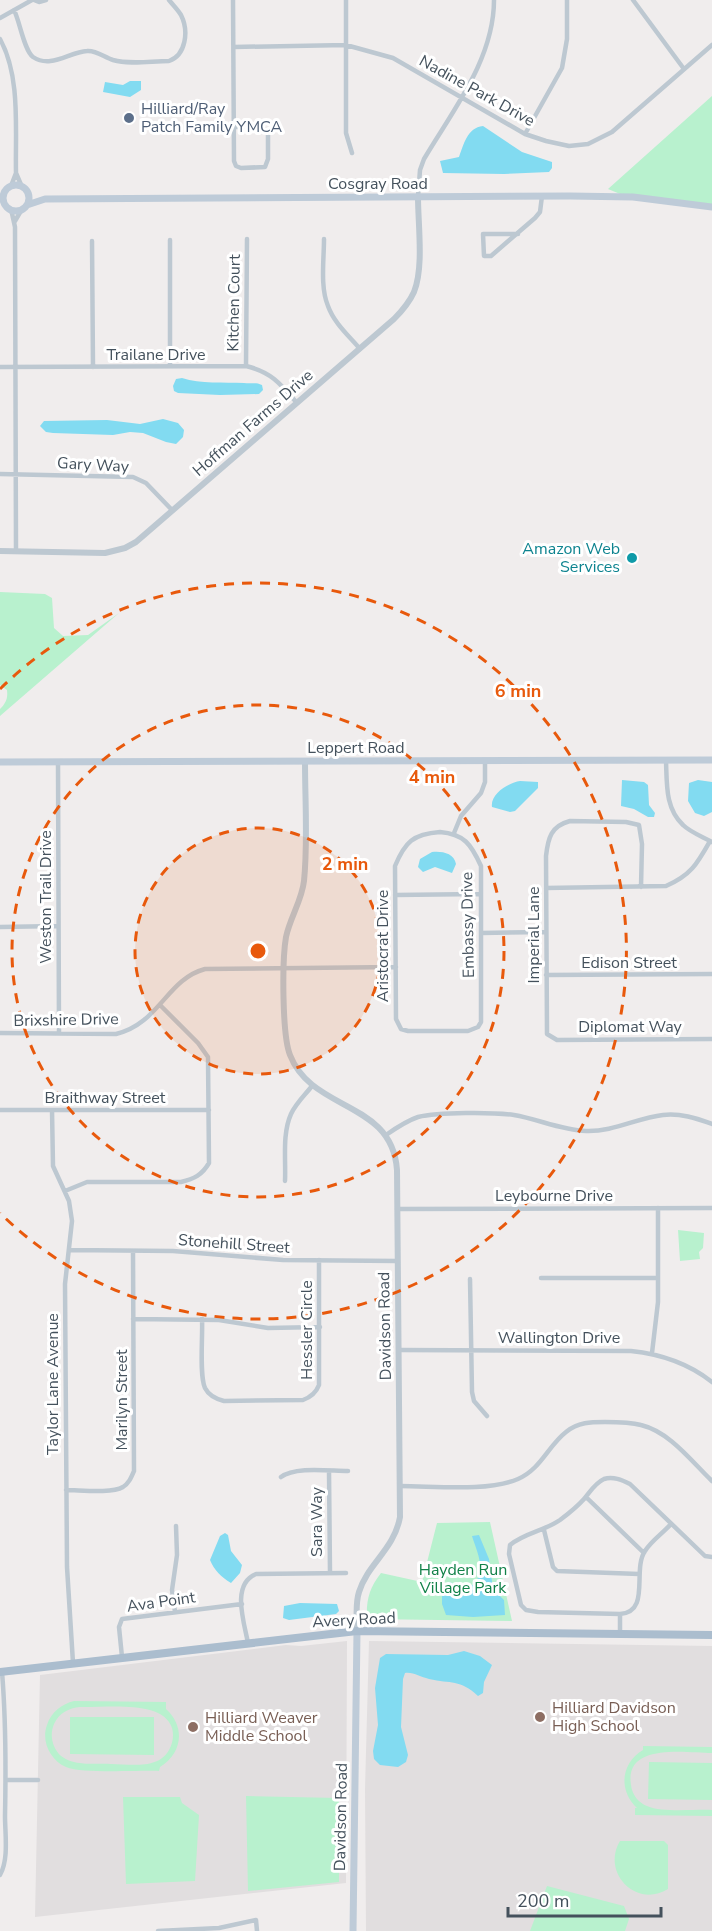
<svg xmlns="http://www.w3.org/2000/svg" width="712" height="1931" font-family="'Nunito Sans',sans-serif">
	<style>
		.education { fill: #e1dedf }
		.green { fill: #b8f1ce; fill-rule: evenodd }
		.water { fill: #82dbf1 }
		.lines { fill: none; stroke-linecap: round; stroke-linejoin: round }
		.minor { stroke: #bdc8d1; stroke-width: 4.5 }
		.tertiary { stroke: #bdc8d1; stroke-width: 6 }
		.secondary { stroke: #becbd8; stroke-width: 7 }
		.primary { stroke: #abbdce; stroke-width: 8 }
		.ring { fill: none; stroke: #e8590c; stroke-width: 3; stroke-dasharray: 10 8 }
		.service-dot { fill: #5c6f8a; stroke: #fff; stroke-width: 2 }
		.culture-dot { fill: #0f9aa8; stroke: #fff; stroke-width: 2 }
		.education-dot { fill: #8d6e63; stroke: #fff; stroke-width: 2 }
		.labels { text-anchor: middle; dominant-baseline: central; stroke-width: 6; stroke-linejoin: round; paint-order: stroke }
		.street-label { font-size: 16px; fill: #44515c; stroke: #fff }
		.service-label { font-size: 16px; fill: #4e5e75; stroke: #fff; text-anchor: start }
		.culture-label { font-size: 16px; fill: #0d838f; stroke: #fff; text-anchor: end }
		.park-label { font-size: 16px; fill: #118148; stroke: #fff }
		.education-label { font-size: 16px; fill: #785e54; stroke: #fff; text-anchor: start }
		.centre { fill: #e8590c; stroke: #fff; stroke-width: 3 }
		.ring-label { font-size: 18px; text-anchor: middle; font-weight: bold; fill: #e8590c; stroke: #fff; stroke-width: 6; stroke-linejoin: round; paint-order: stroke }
	</style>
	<rect width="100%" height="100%" fill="#f0eded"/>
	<path class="education" d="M347,1641L346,1883L35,1917L40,1675L286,1645L301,1646Z
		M369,1641L712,1646V1931H366L365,1789Z"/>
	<path class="green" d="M712,96V207L625,196L608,189Z
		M0,592L45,594L52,598L54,628L63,636L88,635L119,613L0,716V709C6,703 8,698 7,690L0,685Z
		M678,1230L704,1233L703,1248L699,1252L700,1259L680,1261Z
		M490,1522L512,1621L367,1619C366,1601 369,1588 381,1573L422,1582L437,1523Z
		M74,1701L166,1702V1709C186,1727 182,1754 160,1767L159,1771C138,1770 83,1774 66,1767C50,1760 41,1741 47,1725C51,1712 62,1704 74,1701ZM80,1707C104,1708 163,1699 172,1728C174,1735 173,1743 169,1750C158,1770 130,1764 111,1764C91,1763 63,1768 54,1746C51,1739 51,1731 54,1724C59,1713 69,1708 80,1707Z
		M70,1717H154V1755L70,1754Z
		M643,1746L712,1747V1753C687,1753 624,1742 631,1785C632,1795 639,1803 647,1806C663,1813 695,1809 712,1810V1816L635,1815V1808H637C618,1790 621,1763 643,1750Z
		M649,1762L712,1763V1800L648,1799Z
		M246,1796L339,1798V1882L248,1891Z
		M123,1797H180L182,1803L199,1815L195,1881L126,1884Z
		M620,1841H664L668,1845V1889C636,1909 601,1872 620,1841Z
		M547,1886L624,1906L629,1919L625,1931H530Z"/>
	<path class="water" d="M130,81H141V90L130,97L103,92L105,82L123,85Z
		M483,126L522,152L552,162V168L549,172L504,174L443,173L440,161L459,157C464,144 467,128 483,126Z
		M182,378C201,384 223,382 244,383C251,384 256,382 262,385L263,390L259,394L220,395L178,393L174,391L173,386L176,379Z
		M163,419L178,423L184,430L183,437L176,444L166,442L143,433L130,432L113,435L53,433L46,432L40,426L44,421L107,420L140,424Z
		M622,780L644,782L648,785L649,805L655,813L654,817H648L634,809L621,806Z
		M698,780L712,782V812L704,816L695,813L688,801L689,783Z
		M520,781L538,782V788L515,811L510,812L492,807C490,794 508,783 520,781Z
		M432,852C442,851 454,853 456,864L452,873L435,867L423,872L418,867L420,859Z
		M225,1533L228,1535L231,1551L242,1565L240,1573L231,1583C221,1577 214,1570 210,1560L220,1536Z
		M479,1535L489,1559L493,1589L504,1600L505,1615L473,1617L446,1615L442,1604V1587L449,1582L465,1587L475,1584C485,1566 478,1555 472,1536Z
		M300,1603L337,1604L339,1611L336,1614L289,1620L283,1618L284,1606Z
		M464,1651L480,1656L492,1665L484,1682L483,1693L478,1696C460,1679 451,1684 429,1679C420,1677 414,1672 405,1673L403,1679L401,1727L408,1755L406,1762L398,1767L380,1765L374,1759L373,1751L378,1725L375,1688L380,1658L386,1654L448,1655Z"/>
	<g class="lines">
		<path class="minor" d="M34,0L39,2L46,0
			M233,0L234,161L236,166L241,168L265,167L268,159V132C260,124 245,127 235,127
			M346,0V133L352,153
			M633,0L684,69
			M14,10C20,22 24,50 33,57C51,69 69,52 87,51C96,50 104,57 113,60C130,65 151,61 169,61C186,55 189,31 181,15C178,10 173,5 169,0
			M0,18L32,0
			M0,39C21,77 15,130 16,173L11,186
			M234,47L346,45L393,58L525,134L546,141L569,146L588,144L612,132L712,45
			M525,134L562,68L567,39V0
			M16,173L22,187
			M418,197L420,170L424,159C453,110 494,59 494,0
			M11,209L15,227L16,551
			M15,221L22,209
			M518,234H483L484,256H491L535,218L540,212L542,196
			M324,239C324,260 320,287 328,306C334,323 349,336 360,349
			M170,240V366
			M92,241L93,367
			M246,366L247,239
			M0,367L246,366C271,372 280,383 297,403
			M0,474L133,477L146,483L172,510
			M666,761C667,784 665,808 683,825C690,832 703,837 712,842
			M58,762L59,1033
			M440,832C464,834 471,844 481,866V1022L478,1027L468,1031H408L401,1029L396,1019L395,866C405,842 413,834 440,832Z
			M454,833L461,816L481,793L485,782V761
			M641,887L642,844L639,825L626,822L570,821C551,826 548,838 546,856L547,1034L557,1040L712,1039
			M546,888L666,886C691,875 697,864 710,841
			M395,895L481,894
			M0,927L58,926
			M481,933L546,932
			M546,975L712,974
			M0,1033L116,1034C159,1024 167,979 205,969L396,967
			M0,1110H209
			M52,1110L53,1166L69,1201L72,1221L65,1284L67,1567L73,1663
			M386,1135C396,1128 406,1121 418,1117C438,1112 493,1112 514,1115C538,1119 561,1130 586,1131C613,1132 637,1118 663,1115C680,1113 696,1118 712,1124
			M285,1181C286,1160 282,1134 291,1114C296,1103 305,1095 312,1086
			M65,1191L87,1182H181C194,1179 202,1175 209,1163L208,1057L198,1043L160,1005
			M397,1209L712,1208
			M69,1250L173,1251L283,1260L397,1261
			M541,1278H658
			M470,1279L472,1392L474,1401L487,1416
			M133,1319L219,1320L268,1328L320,1327
			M202,1319C203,1335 199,1375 205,1388C209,1396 216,1399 224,1401L303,1400C311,1397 316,1393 319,1385V1260
			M399,1350L631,1351C660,1354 688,1363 712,1382
			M652,1353L658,1302V1208
			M329,1471L330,1573
			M281,1477C295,1466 330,1471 348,1471
			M400,1486C435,1486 487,1492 518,1479C541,1469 548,1446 566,1432C578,1422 591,1422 605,1422C617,1422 630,1422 641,1425C670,1432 692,1462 712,1481
			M66,1490C80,1490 111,1494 123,1487C129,1483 131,1478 134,1471L133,1251
			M586,1497L644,1553
			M671,1524C663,1533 651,1541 645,1551C632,1570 651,1612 620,1614L538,1612L526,1610L521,1605L509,1554L510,1545C524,1533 544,1531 560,1520C568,1514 577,1507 584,1499C590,1492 595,1483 604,1479C613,1476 622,1480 630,1484L705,1556L712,1557
			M544,1530L553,1567L557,1571L639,1574
			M175,1612L172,1590L177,1555L176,1526
			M620,1614V1634
			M248,1643C244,1622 231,1584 256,1574L346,1573
			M122,1657L119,1627L122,1619L242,1604
			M6,1780H38
			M0,1875C9,1859 5,1834 5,1816C6,1767 6,1720 2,1672
			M158,1931L219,1928L256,1920L257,1931"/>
		<path class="tertiary" d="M0,551L105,553L125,548L136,542L394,319C402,311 409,303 414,292C424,267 418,225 418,197
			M305,762C305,801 308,842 304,881C302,900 290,918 286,937C282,960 282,1035 290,1055C312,1112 392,1100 397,1170L400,1517C394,1550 368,1563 359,1592C355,1604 357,1618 357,1631"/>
		<path class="secondary" d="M3 198a13 13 0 1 1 26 0a13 13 0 1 1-26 0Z
			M27,205L45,199L570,196L633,197L712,207
			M0,762L712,760
			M353,1931L357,1631"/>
		<path class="primary" d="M0,1672L357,1631L712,1635"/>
	</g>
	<circle cx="258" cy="951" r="123" fill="#e8590c" fill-opacity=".12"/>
	<g class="ring">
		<circle cx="258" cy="951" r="123"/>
		<circle cx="258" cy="951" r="246"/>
		<path d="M0 689A368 368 0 1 1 0 1213"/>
	</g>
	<circle class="service-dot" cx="129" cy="118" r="6"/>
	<circle class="culture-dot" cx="632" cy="558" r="6"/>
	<g class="education-dot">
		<circle cx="540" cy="1717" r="6"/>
		<circle cx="193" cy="1727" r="6"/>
	</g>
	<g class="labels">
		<g class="street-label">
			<text transform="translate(477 91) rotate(29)">Nadine Park Drive</text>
			<text x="378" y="184">Cosgray Road</text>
			<text transform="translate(234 303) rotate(-89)">Kitchen Court</text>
			<text x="156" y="355">Trailane Drive</text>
			<text transform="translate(253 423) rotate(-41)">Hoffman Farms Drive</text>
			<text transform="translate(93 465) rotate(3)">Gary Way</text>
			<text x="356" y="748">Leppert Road</text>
			<text transform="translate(46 897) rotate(-90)">Weston Trail Drive</text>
			<text transform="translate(468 925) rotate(-91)">Embassy Drive</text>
			<text transform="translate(534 935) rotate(-90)">Imperial Lane</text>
			<text transform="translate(383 946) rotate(-90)">Aristocrat Drive</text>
			<text x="629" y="963">Edison Street</text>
			<text transform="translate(66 1020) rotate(-1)">Brixshire Drive</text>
			<text x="630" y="1027">Diplomat Way</text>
			<text x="105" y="1098">Braithway Street</text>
			<text x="554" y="1196">Leybourne Drive</text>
			<text transform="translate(234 1244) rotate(4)">Stonehill Street</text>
			<text transform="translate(385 1326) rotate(-91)">Davidson Road</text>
			<text transform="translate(307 1330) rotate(-90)">Hessler Circle</text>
			<text x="559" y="1338">Wallington Drive</text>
			<text transform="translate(53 1384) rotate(-90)">Taylor Lane Avenue</text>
			<text transform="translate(122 1400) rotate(-90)">Marilyn Street</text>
			<text transform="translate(317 1522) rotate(-90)">Sara Way</text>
			<text transform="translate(161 1602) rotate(-8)">Ava Point</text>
			<text transform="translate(354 1620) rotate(-3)">Avery Road</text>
			<text transform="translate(341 1817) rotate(-89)">Davidson Road</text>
		</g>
		<g class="service-label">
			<text x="141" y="109">Hilliard/Ray<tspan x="141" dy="18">Patch Family YMCA</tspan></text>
		</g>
		<g class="culture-label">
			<text x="620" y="549">Amazon Web<tspan x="620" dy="18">Services</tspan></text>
		</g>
		<g class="park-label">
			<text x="463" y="1570">Hayden Run<tspan x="463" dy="18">Village Park</tspan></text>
		</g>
		<g class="education-label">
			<text x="552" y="1708">Hilliard Davidson<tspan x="552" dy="18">High School</tspan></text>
			<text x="205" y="1718">Hilliard Weaver<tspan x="205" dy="18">Middle School</tspan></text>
		</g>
	</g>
	<circle cx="258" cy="951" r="9" class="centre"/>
	<g class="ring-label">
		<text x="518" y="697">6 min</text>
		<text x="432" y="783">4 min</text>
		<text x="345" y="870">2 min</text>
	</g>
	<path d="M508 1907v9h153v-9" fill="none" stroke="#44515c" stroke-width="3"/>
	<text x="517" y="1907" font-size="18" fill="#44515c" stroke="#ffffff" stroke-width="4.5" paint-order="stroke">200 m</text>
</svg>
